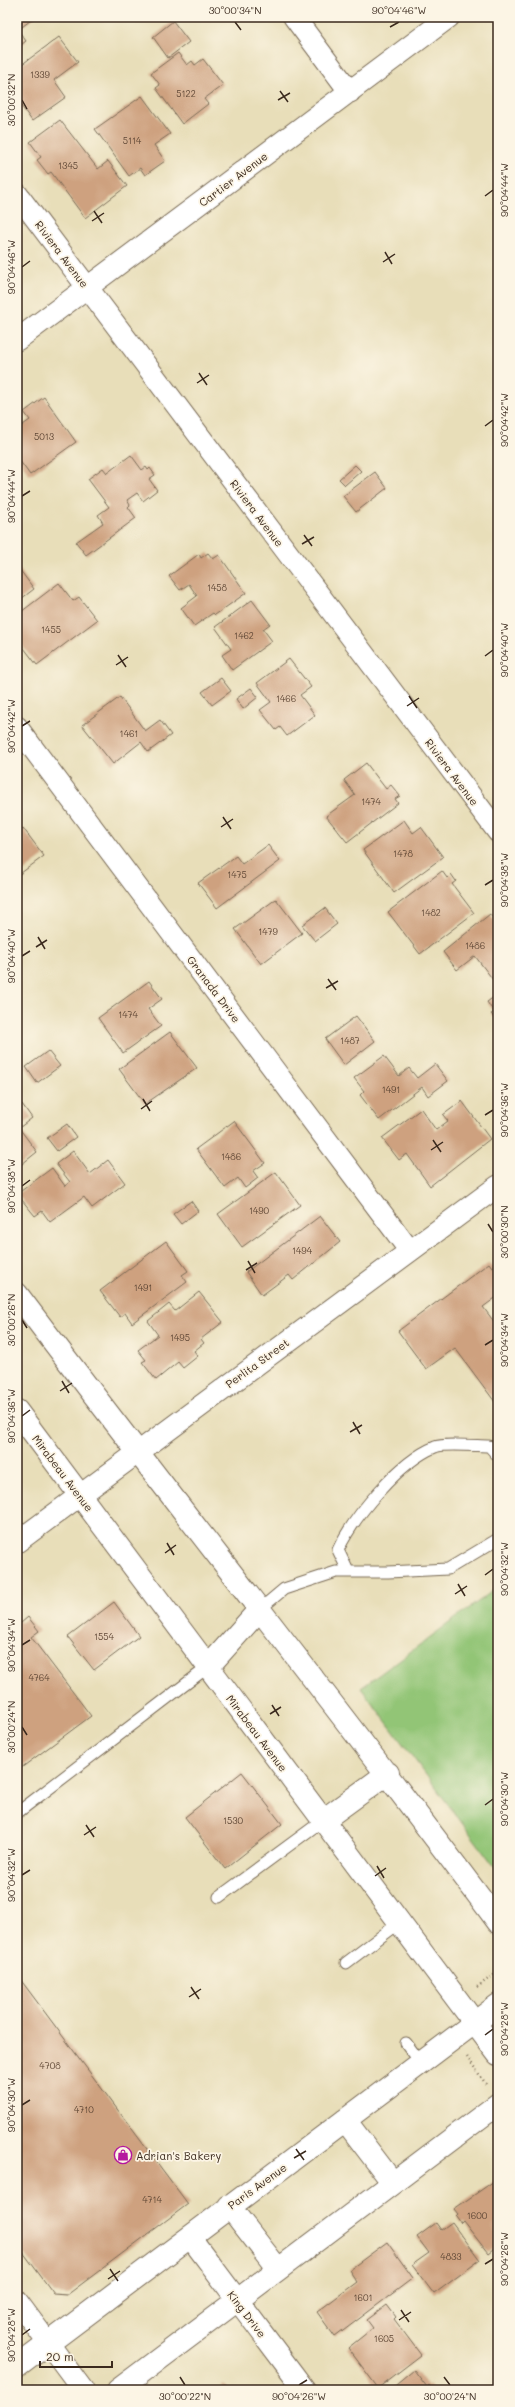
<svg xmlns="http://www.w3.org/2000/svg" width="515" height="2407" font-family="Mali,sans-serif">
	<style>
		.green { fill: #92c576; stroke: #66784a }
		.building { fill: #cea17f }
		.lines { fill: none; stroke-linecap: round; stroke-linejoin: round }
		.service-casing { stroke: #786954; stroke-width: 13 }
		.minor-casing { stroke: #786954; stroke-width: 23 }
		.tertiary-casing { stroke: #786954; stroke-width: 24 }
		.path { stroke: #786954; stroke-width: 2.5; stroke-dasharray: 1 3; stroke-linecap: butt }
		.service { stroke: #fff; stroke-width: 11 }
		.minor { stroke: #fff; stroke-width: 21 }
		.tertiary { stroke: #fff; stroke-width: 22 }
		.ticks { fill: none; stroke: #3b2a1e; stroke-width: 1.5 }
		.labels { text-anchor: middle; dominant-baseline: central; stroke-width: 3.5; stroke-linejoin: round; paint-order: stroke }
		.number-label { font-size: 9px; fill: #604836 }
		.street-label { font-size: 11px; fill: #3b2a1e; stroke: #fcf5e5 }
		.poi-label { font-size: 11px; fill: #3b2a1e; stroke: #fcf5e5; text-anchor: start }
		.neatline { fill: none; stroke: #3b2a1e; stroke-width: 1.5 }
		.ticks-label { font-size: 10px; text-anchor: middle; fill: #3b2a1e }
	</style>
	<rect width="100%" height="100%" fill="#fcf5e5"/>
	<filter id="ink" filterUnits="userSpaceOnUse"><feTurbulence type="fractalNoise" baseFrequency=".025" numOctaves="2"/><feDisplacementMap in="SourceGraphic" scale="8" xChannelSelector="R" yChannelSelector="G"/><feConvolveMatrix kernelMatrix="1 2 1 2 8 2 1 2 1" color-interpolation-filters="sRGB"/></filter>
	<filter id="wash" filterUnits="userSpaceOnUse"><feTurbulence type="fractalNoise" baseFrequency=".012" numOctaves="4" result="noise"/><feDisplacementMap in="SourceGraphic" scale="16" xChannelSelector="R" yChannelSelector="G"/><feGaussianBlur stdDeviation="0.9" result="paint"/><feColorMatrix in="noise" values="0 0 0 0 0 0 0 0 0 0 0 0 0 0 0 0 0 1.4 0 .05"/><feComposite in="paint" operator="in"/></filter>
	<g filter="url(#wash)">
		<rect width="100%" height="100%" fill="#e8deb9"/>
		<path class="green" d="M498,1587V1871L361,1688Z"/>
		<g id="blocks">
			<path class="building" d="M17,17H35L18,30L26,41L17,48Z
				M173,21L189,42L168,58L153,37Z
				M59,37L78,62L54,80L66,97L32,121L17,100V68Z
				M178,53L187,65L192,61L195,65L203,59L223,85L204,99L208,104L182,124L156,88L160,85L151,73Z
				M142,96L170,134L154,145L165,161L145,175L140,168L129,176L95,129Z
				M60,120L98,169L108,161L127,186L85,218L51,172L48,174L37,160L41,157L30,142Z
				M44,397L76,442L30,475L17,457V429L30,420L24,412Z
				M131,455L142,470L146,467L148,470L150,468L155,475L149,479L157,490L143,501L137,493L127,500L130,505L128,507L136,518L86,555L76,542L103,523L98,515L109,507L88,479L103,468L107,473Z
				M355,465L361,471L345,485L339,479Z
				M375,472L387,488L356,512L343,496Z
				M17,492L22,499L17,503Z
				M208,553L213,559L219,555L246,593L215,615L213,613L194,626L181,608L197,596L189,584L180,590L169,576L199,554L201,558Z
				M17,566L34,589L17,602Z
				M59,583L73,601L79,597L97,620L37,665L17,639V615Z
				M252,600L270,624L263,629L272,641L232,670L222,655L231,649L215,627Z
				M289,659L311,687L300,695L315,715L287,736L280,727L276,730L260,710L271,702L257,683Z
				M221,678L231,691L212,705L202,692Z
				M251,688L258,697L243,709L236,699Z
				M120,697L145,731L160,720L171,735L148,752L141,742L113,764L82,725Z
				M366,763L386,789L391,785L400,796L395,799L398,803L347,842L326,816L355,795L344,780Z
				M404,820L413,833L421,827L443,857L394,893L363,850Z
				M23,828L44,856L17,876V832Z
				M268,845L280,861L217,908L198,883L236,856L242,864Z
				M442,871L447,878L451,874L456,881L452,884L474,913L420,954L388,912Z
				M276,899L302,933L261,964L235,929Z
				M325,908L337,924L315,941L302,925Z
				M490,914L498,925V978L494,981L475,956L457,970L443,952Z
				M149,981L162,999L148,1009L161,1026L123,1053L98,1018Z
				M498,994V1022L491,1014L494,1012L487,1002Z
				M356,1016L375,1041L344,1065L325,1039Z
				M170,1032L197,1068L145,1104L119,1069Z
				M48,1051L60,1066L37,1083L26,1067Z
				M384,1056L399,1076L409,1068L417,1078L435,1064L448,1081L428,1096L422,1087L379,1120L360,1095L364,1091L354,1078Z
				M462,1101L490,1139L430,1186L407,1154L399,1160L382,1138L421,1109L436,1130L448,1121L443,1115Z
				M22,1104L32,1118L19,1128L37,1152L17,1168V1107Z
				M234,1121L265,1163L253,1171L258,1178L245,1188L238,1178L225,1188L196,1149Z
				M67,1124L76,1137L57,1151L47,1138Z
				M73,1151L90,1174L108,1160L125,1183L92,1208L84,1197L50,1222L42,1211L35,1216L17,1194L52,1168L65,1186L70,1182L56,1164Z
				M276,1172L300,1205L242,1247L218,1214Z
				M191,1201L198,1211L181,1224L173,1214Z
				M320,1216L340,1242L293,1280L289,1275L262,1295L246,1272Z
				M166,1241L188,1271L182,1275L187,1282L132,1323L125,1313L120,1317L100,1291Z
				M489,1263L492,1267L498,1263V1296L483,1307L498,1327V1406L455,1348L426,1369L398,1331Z
				M199,1292L223,1322L201,1339L204,1343L194,1351L198,1356L183,1368L178,1362L156,1380L142,1362L146,1360L138,1350L158,1335L148,1321L169,1304L175,1311Z
				M114,1602L139,1636L94,1670L68,1637Z
				M28,1617L39,1631L31,1637L91,1716L17,1771V1618L21,1623Z
				M242,1772L282,1824L225,1869L185,1817Z
				M17,1975L188,2204L67,2295L54,2294L17,2244Z
				M497,2179L498,2245L488,2253L463,2221L461,2223L456,2216L458,2214L454,2209Z
				M452,2222L480,2260L434,2294L412,2265L429,2253L417,2237L436,2223L441,2230Z
				M387,2242L413,2278L335,2337L317,2312L357,2282L349,2270Z
				M387,2305L396,2317L394,2319L421,2355L378,2388L348,2348L373,2328L367,2320Z
				M414,2370L427,2387L429,2385L433,2390H390Z
				M225,2384L230,2390H218Z"/>
		</g>
	</g>
	<g filter="url(#ink)">
		<use href="#blocks" fill-opacity="0" stroke="#786954" stroke-width="1"/>
		<g class="lines">
			<defs>
				<path id="service" d="M348,1571L338,1550C354,1516 400,1461 435,1447C443,1443 478,1446 489,1446L498,1456
					M259,1610L284,1589L336,1572H388L448,1569L498,1539
					M17,1813L208,1667
					M219,1897L322,1821
					M346,1963L399,1923
					M406,2043L421,2063"/>
				<path id="minor" d="M294,17L350,92
					M17,194L498,832
					M17,340L449,17
					M17,727L410,1251
					M17,1542L498,1186
					M190,2237L305,2390
					M17,2301L83,2390"/>
				<path id="tertiary" d="M17,1294C176,1505 341,1710 498,1922
					M17,1411L498,2054
					M208,1667L259,1610
					M322,1821L388,1773
					M345,2120L393,2183
					M229,2206L278,2269
					M17,2367L498,2005
					M118,2390L498,2104"/>
			</defs>
			<use href="#service" class="service-casing"/>
			<use href="#minor" class="minor-casing"/>
			<use href="#tertiary" class="tertiary-casing"/>
			<path class="path" d="M477,1987L498,1972
				M467,2057L486,2084"/>
			<use href="#service" class="service"/>
			<use href="#minor" class="minor"/>
			<use href="#tertiary" class="tertiary"/>
		</g>
	</g>
	<path class="ticks" d="M235,22L241,30M390,27L399,22M280,91L288,102M22,100L27,109M278,100L290,93M485,196L493,190M94,211L102,223M92,221L104,213M385,252L392,264M383,262L395,254M22,267L30,261M199,373L207,385M197,383L209,375M485,426L493,420M22,496L30,491M304,535L312,546M302,544L314,537M118,655L126,667M485,656L493,650M116,665L128,657M409,696L417,708M407,706L419,698M22,726L30,721M223,817L231,829M221,827L233,819M485,885L493,880M38,937L45,949M36,947L47,940M22,956L30,951M328,979L336,990M326,988L338,981M143,1099L150,1111M141,1109L152,1101M485,1115L493,1110M433,1140L441,1152M431,1150L443,1142M22,1186L30,1180M488,1224L493,1232M248,1261L255,1273M246,1270L257,1263M22,1320L27,1328M485,1345L493,1340M62,1381L69,1393M60,1391L72,1383M22,1416L30,1410M353,1422L360,1434M350,1432L362,1425M167,1543L174,1555M165,1553L176,1545M485,1575L493,1569M458,1584L465,1596M455,1594L467,1586M22,1645L30,1640M272,1705L279,1716M270,1714L281,1707M22,1727L27,1735M485,1805L493,1799M86,1825L94,1837M84,1835L96,1827M377,1866L384,1878M22,1875L30,1870M375,1876L386,1868M191,1987L199,1999M189,1997L201,1989M485,2035L493,2029M22,2105L30,2100M296,2149L304,2160M294,2158L306,2151M485,2264L493,2259M110,2269L118,2281M108,2279L120,2271M401,2310L409,2322M399,2320L411,2312M22,2335L30,2329M180,2377L185,2385M444,2377L450,2385M299,2385L307,2380"/>
	<defs>
		<symbol id="shop-ring" viewBox="-11 -11 22 22"><circle r="9.5" fill="#fcf5e5" stroke="#b5179e" stroke-width="1.5"/><path d="M-5-2.5h2.3a2.7 3.5 0 0 1 5.4 0H5L5.5 6h-11ZM-1.5-2.5h3a1.5 2.3 0 0 0-3 0Z" fill="#b5179e"/></symbol>
	</defs>
	<g fill-rule="evenodd">
		<use href="#shop-ring" x="113" y="2145" width="20" height="20"/>
	</g>
	<g class="labels">
		<g class="number-label">
			<text x="40" y="74">1339</text>
			<text x="186" y="93">5122</text>
			<text x="132" y="140">5114</text>
			<text x="68" y="165">1345</text>
			<text x="44" y="436">5013</text>
			<text x="217" y="587">1458</text>
			<text x="51" y="629">1455</text>
			<text x="244" y="635">1462</text>
			<text x="286" y="698">1466</text>
			<text x="129" y="733">1461</text>
			<text x="371" y="801">1474</text>
			<text x="403" y="853">1478</text>
			<text x="237" y="874">1475</text>
			<text x="431" y="912">1482</text>
			<text x="268" y="931">1479</text>
			<text x="475" y="945">1486</text>
			<text x="128" y="1014">1474</text>
			<text x="350" y="1040">1487</text>
			<text x="391" y="1089">1491</text>
			<text x="231" y="1156">1486</text>
			<text x="259" y="1210">1490</text>
			<text x="302" y="1250">1494</text>
			<text x="143" y="1287">1491</text>
			<text x="180" y="1337">1495</text>
			<text x="104" y="1636">1554</text>
			<text x="39" y="1677">4764</text>
			<text x="233" y="1820">1530</text>
			<text x="50" y="2065">4708</text>
			<text x="84" y="2109">4710</text>
			<text x="152" y="2199">4714</text>
			<text x="477" y="2215">1600</text>
			<text x="451" y="2256">4833</text>
			<text x="363" y="2297">1601</text>
			<text x="384" y="2338">1605</text>
		</g>
		<g class="street-label">
			<text transform="translate(233 179) rotate(-37)">Cartier Avenue</text>
			<text transform="translate(62 254) rotate(53)">Riviera Avenue</text>
			<text transform="translate(257 513) rotate(53)">Riviera Avenue</text>
			<text transform="translate(452 772) rotate(53)">Riviera Avenue</text>
			<text transform="translate(214 989) rotate(53)">Granada Drive</text>
			<text transform="translate(257 1363) rotate(-36)">Perlita Street</text>
			<text transform="translate(63 1473) rotate(53)">Mirabeau Avenue</text>
			<text transform="translate(257 1733) rotate(53)">Mirabeau Avenue</text>
			<text transform="translate(257 2186) rotate(-36)">Paris Avenue</text>
			<text transform="translate(247 2314) rotate(53)">King Drive</text>
		</g>
		<g class="poi-label">
			<text x="136" y="2155">Adrian's Bakery</text>
		</g>
	</g>
	<rect width="515" height="2407" fill="none" stroke="#fcf5e5" stroke-width="44"/>
	<path d="M40 2361v6h72v-6" fill="none" stroke="#3b2a1e" stroke-width="2"/>
	<text x="46" y="2361" font-size="12" fill="#3b2a1e" stroke="#fcf5e5" stroke-width="3" paint-order="stroke">20 m</text>
	<rect x="22" y="22" width="471" height="2363" class="neatline"/>
	<g class="ticks-label">
		<text x="235" y="14">30°00'34"N</text>
		<text x="399" y="14">90°04'46"W</text>
		<text transform="translate(11 100) rotate(-90)" y="4">30°00'32"N</text>
		<text transform="translate(504 190) rotate(-90)" y="4">90°04'44"W</text>
		<text transform="translate(11 267) rotate(-90)" y="4">90°04'46"W</text>
		<text transform="translate(504 420) rotate(-90)" y="4">90°04'42"W</text>
		<text transform="translate(11 496) rotate(-90)" y="4">90°04'44"W</text>
		<text transform="translate(504 650) rotate(-90)" y="4">90°04'40"W</text>
		<text transform="translate(11 726) rotate(-90)" y="4">90°04'42"W</text>
		<text transform="translate(504 880) rotate(-90)" y="4">90°04'38"W</text>
		<text transform="translate(11 956) rotate(-90)" y="4">90°04'40"W</text>
		<text transform="translate(504 1110) rotate(-90)" y="4">90°04'36"W</text>
		<text transform="translate(11 1186) rotate(-90)" y="4">90°04'38"W</text>
		<text transform="translate(504 1232) rotate(-90)" y="4">30°00'30"N</text>
		<text transform="translate(11 1320) rotate(-90)" y="4">30°00'26"N</text>
		<text transform="translate(504 1340) rotate(-90)" y="4">90°04'34"W</text>
		<text transform="translate(11 1416) rotate(-90)" y="4">90°04'36"W</text>
		<text transform="translate(504 1569) rotate(-90)" y="4">90°04'32"W</text>
		<text transform="translate(11 1645) rotate(-90)" y="4">90°04'34"W</text>
		<text transform="translate(11 1727) rotate(-90)" y="4">30°00'24"N</text>
		<text transform="translate(504 1799) rotate(-90)" y="4">90°04'30"W</text>
		<text transform="translate(11 1875) rotate(-90)" y="4">90°04'32"W</text>
		<text transform="translate(504 2029) rotate(-90)" y="4">90°04'28"W</text>
		<text transform="translate(11 2105) rotate(-90)" y="4">90°04'30"W</text>
		<text transform="translate(504 2259) rotate(-90)" y="4">90°04'26"W</text>
		<text transform="translate(11 2335) rotate(-90)" y="4">90°04'28"W</text>
		<text x="185" y="2400">30°00'22"N</text>
		<text x="299" y="2400">90°04'26"W</text>
		<text x="450" y="2400">30°00'24"N</text>
	</g>
</svg>
